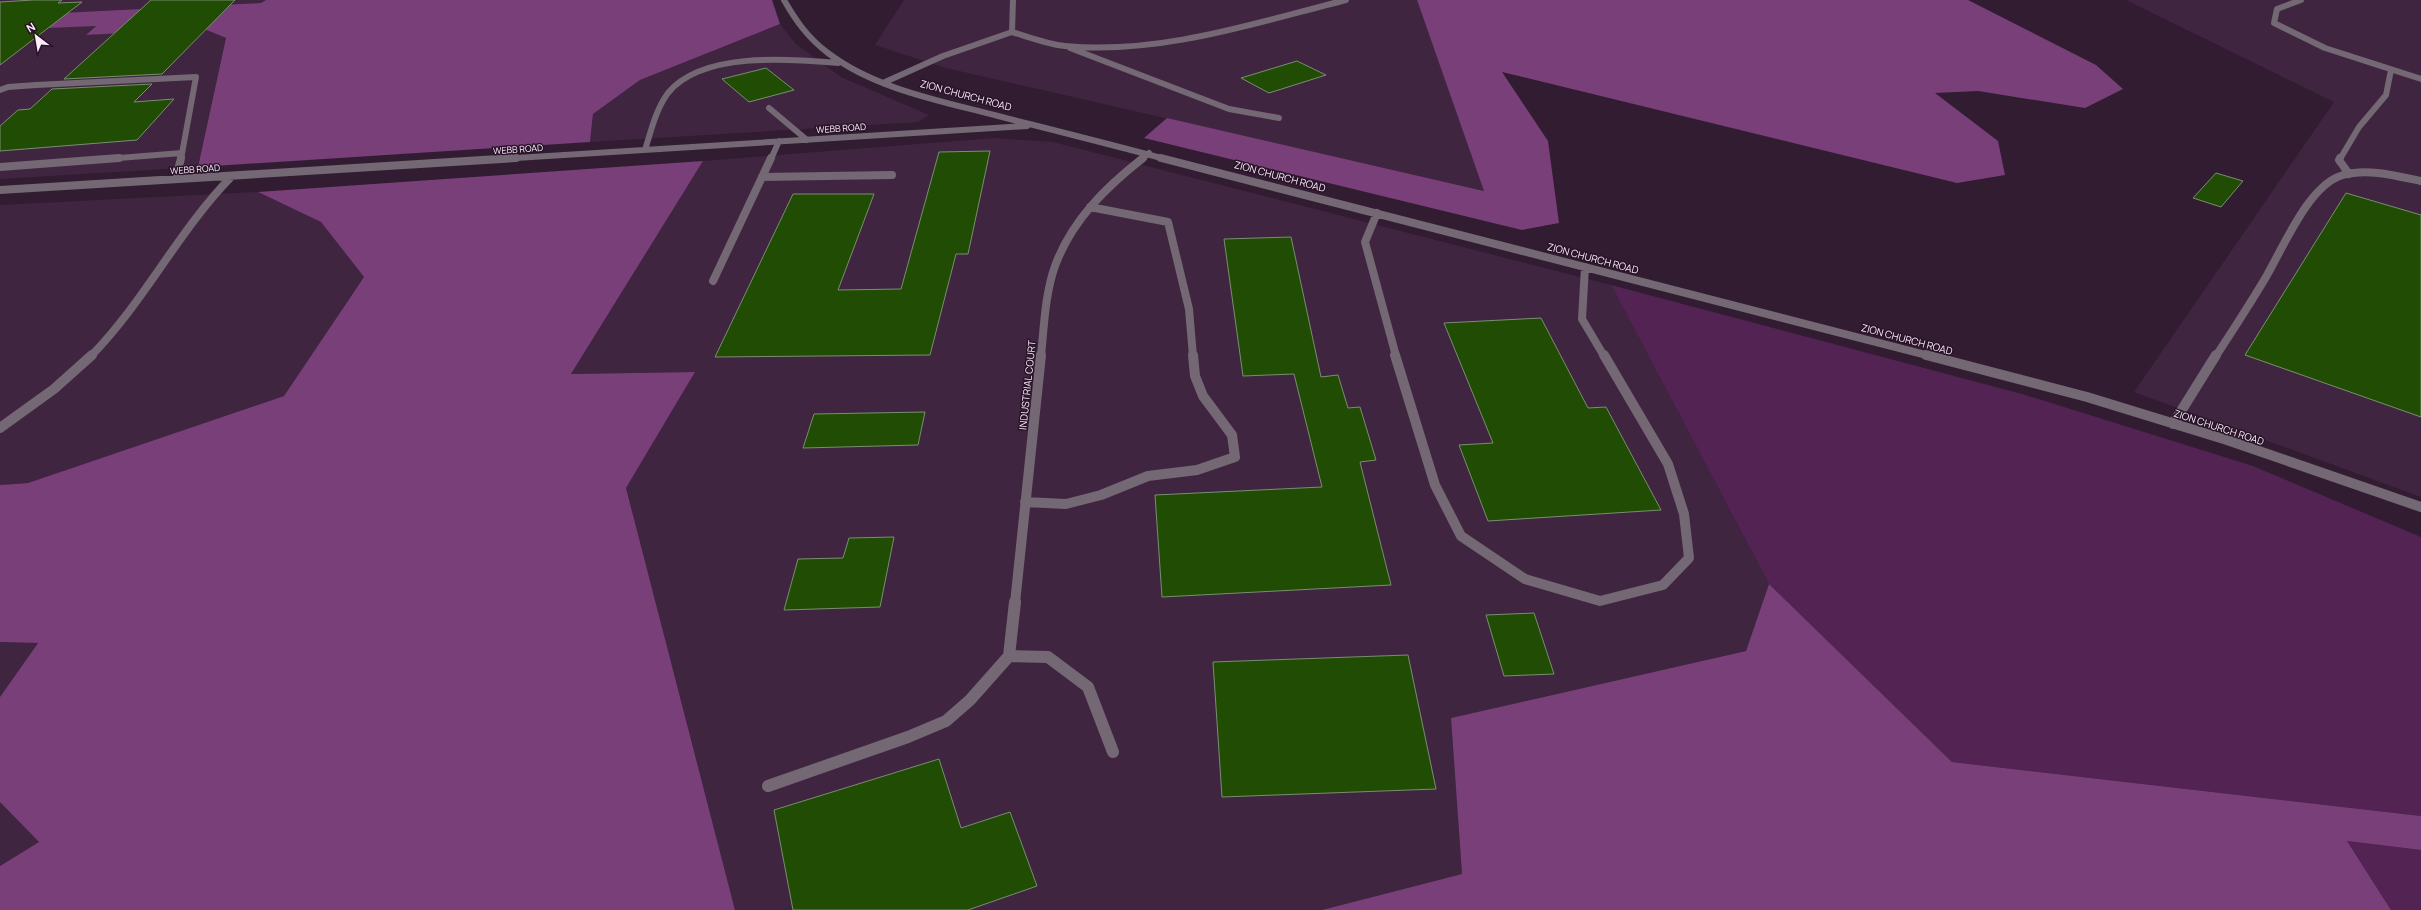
<svg xmlns="http://www.w3.org/2000/svg" width="2421" height="910" font-family="Manrope,sans-serif">
	<style>
		.built { fill: #402540 }
		.green { fill: #532353 }
		.forest { fill: #783f78 }
		.building { fill: #204d03; stroke: #798e71 }
		.lines { fill: none; stroke-linecap: round; stroke-linejoin: round }
		.minor-far3 { stroke: #736873; stroke-width: 6 }
		.minor-far2 { stroke: #736873; stroke-width: 8 }
		.minor-far1 { stroke: #736873; stroke-width: 10 }
		.minor { stroke: #736873; stroke-width: 12 }
		.labels { text-anchor: middle; dominant-baseline: central; stroke-width: 3; stroke-linejoin: round; paint-order: stroke }
		.far-street-label { font-size: 9px; fill: #fdeefc; stroke: #281328 }
		.street-label { font-size: 10px; fill: #fdeefc; stroke: #281328 }
	</style>
	<rect width="100%" height="100%" fill="#321c32"/>
	<path class="built" d="M0,0H266L261,3L0,16Z
		M904,0H1417L1485,191L946,68L875,45Z
		M2126,0H2421V497L2134,392L2334,102Z
		M780,24L796,44L841,77L929,115L918,122L590,142L593,114L640,80Z
		M96,25L86,35L204,29L226,38L198,167L0,179V30Z
		M994,138L1053,142L1611,285L1769,584L1746,651L1451,718L1462,874L1322,910H735L626,488L695,372L571,374L703,161Z
		M258,192L321,222L364,277L284,396L28,483L0,485V205Z
		M0,642L38,643L0,697Z
		M0,802L39,842L0,866Z"/>
	<path class="green" d="M1611,285L2022,394L2253,466L2421,537V816L1952,762L1769,584Z
		M2347,841L2421,850V910H2391Z"/>
	<path class="forest" d="M266,0H772L780,24L640,80L593,114L590,142L198,167L226,38L204,29L86,35L96,26L0,30V16L261,3Z
		M1417,0H1968L2096,65L2123,89L2085,108L1978,91L1935,93L1998,141L2005,175L1957,183L1502,72L1548,141L1559,223L1522,230L1144,138L1167,118L1484,191Z
		M703,161L571,374L695,372L626,488L735,910H0V866L39,842L0,802V697L38,643L0,642V485L28,483L284,396L364,277L321,222L258,192Z
		M1769,584L1952,762L2421,816V850L2347,841L2391,910H1322L1462,874L1451,718L1746,651Z"/>
	<path class="building" d="M33,0H62L58,3L82,2L0,65V2Z
		M151,0H235L162,74L64,79Z
		M1297,61L1326,75L1269,93L1241,78Z
		M766,68L794,90L749,102L722,79Z
		M152,84L134,102L174,99L137,140L0,151V126L18,110L30,109L52,89Z
		M990,151L968,254H956L930,355L715,357L793,194H874L838,290L901,289L939,152Z
		M2216,173L2243,181L2221,207L2193,198Z
		M2346,193L2421,215V417L2245,355Z
		M1291,237L1321,377L1338,375L1348,408L1360,407L1376,460L1360,462L1391,585L1162,597L1155,495L1322,487L1294,374L1243,376L1224,239Z
		M1541,318L1588,408L1606,407L1661,510L1488,521L1459,445L1493,443L1444,323Z
		M925,412L918,445L803,448L814,414Z
		M894,537L880,607L784,610L798,559L843,558L849,538Z
		M1534,613L1554,674L1504,676L1486,615Z
		M1408,655L1436,789L1222,797L1213,662Z
		M939,759L961,828L1010,812L1037,886L968,910H793L774,810Z"/>
	<g class="lines">
		<path class="minor-far3" d="M784,0C796,21 808,38 828,53C875,89 941,101 998,116C1053,130 1109,144 1165,159
			M2301,0L2277,9L2274,23L2325,48L2421,79
			M1012,32C1029,37 1047,44 1065,46C1160,55 1255,23 1346,0
			M1070,48L1229,109L1279,118
			M885,82L943,56L1012,32L1013,0
			M0,90L8,87L36,85L196,77L181,159
			M769,108L807,140
			M645,150C651,131 656,109 668,93C702,51 790,59 838,63
			M106,159L182,153
			M500,159L1027,126
			M771,159L779,141
			M1142,159L1149,153
			M2340,159L2359,127L2386,95L2391,70"/>
		<path class="minor-far2" d="M1161,158L1930,356
			M2340,158L2339,160L2349,174
			M0,167L119,158
			M762,177L892,175
			M176,179L181,158
			M0,190L516,158
			M1090,207L1168,222L1189,309L1193,356
			M1377,213L1365,242L1396,356
			M1585,267L1582,319L1604,356
			M713,281L771,158
			M91,356C145,301 178,231 232,176
			M1041,356C1044,327 1045,294 1055,266C1072,220 1106,187 1143,158
			M2216,356C2233,330 2250,304 2266,277C2283,248 2309,184 2343,175C2368,168 2397,176 2421,181"/>
		<path class="minor-far1" d="M1395,355L1435,485L1461,536L1525,579L1600,601L1663,585L1689,558L1684,514L1668,464L1604,355
			M1926,355L2087,397L2227,440L2421,507
			M2173,424L2216,355
			M0,428L54,389L92,355
			M1025,502L1066,504L1101,495L1148,476L1197,470L1235,457L1232,435L1203,396L1195,376L1193,355
			M1015,603L1041,355"/>
		<path class="minor" d="M1009,656L1015,602
			M1009,656L1048,657L1088,687L1113,752
			M768,786L908,737L946,721L970,700L1009,656"/>
	</g>
	<g class="labels">
		<g class="far-street-label">
			<text transform="translate(841 128) rotate(-4)">WEBB ROAD</text>
			<text transform="translate(518 149) rotate(-4)">WEBB ROAD</text>
			<text transform="translate(195 169) rotate(-4)">WEBB ROAD</text>
		</g>
		<g class="street-label">
			<text transform="translate(966 95) rotate(15)">ZION CHURCH ROAD</text>
			<text transform="translate(1280 176) rotate(15)">ZION CHURCH ROAD</text>
			<text transform="translate(1593 258) rotate(15)">ZION CHURCH ROAD</text>
			<text transform="translate(1907 339) rotate(15)">ZION CHURCH ROAD</text>
			<text transform="translate(1027 385) rotate(-84)">INDUSTRIAL COURT</text>
			<text transform="translate(2219 427) rotate(18)">ZION CHURCH ROAD</text>
		</g>
	</g>
	<g transform="translate(36 36) rotate(329)" stroke="#281328" stroke-width="3" paint-order="stroke">
	<path d="M0-3L7 15L0 10L-7 15Z" fill="#fdeefc"/>
	<text y="-6" font-size="11" font-weight="bold" text-anchor="middle" fill="#fdeefc">N</text>
	</g>
</svg>
